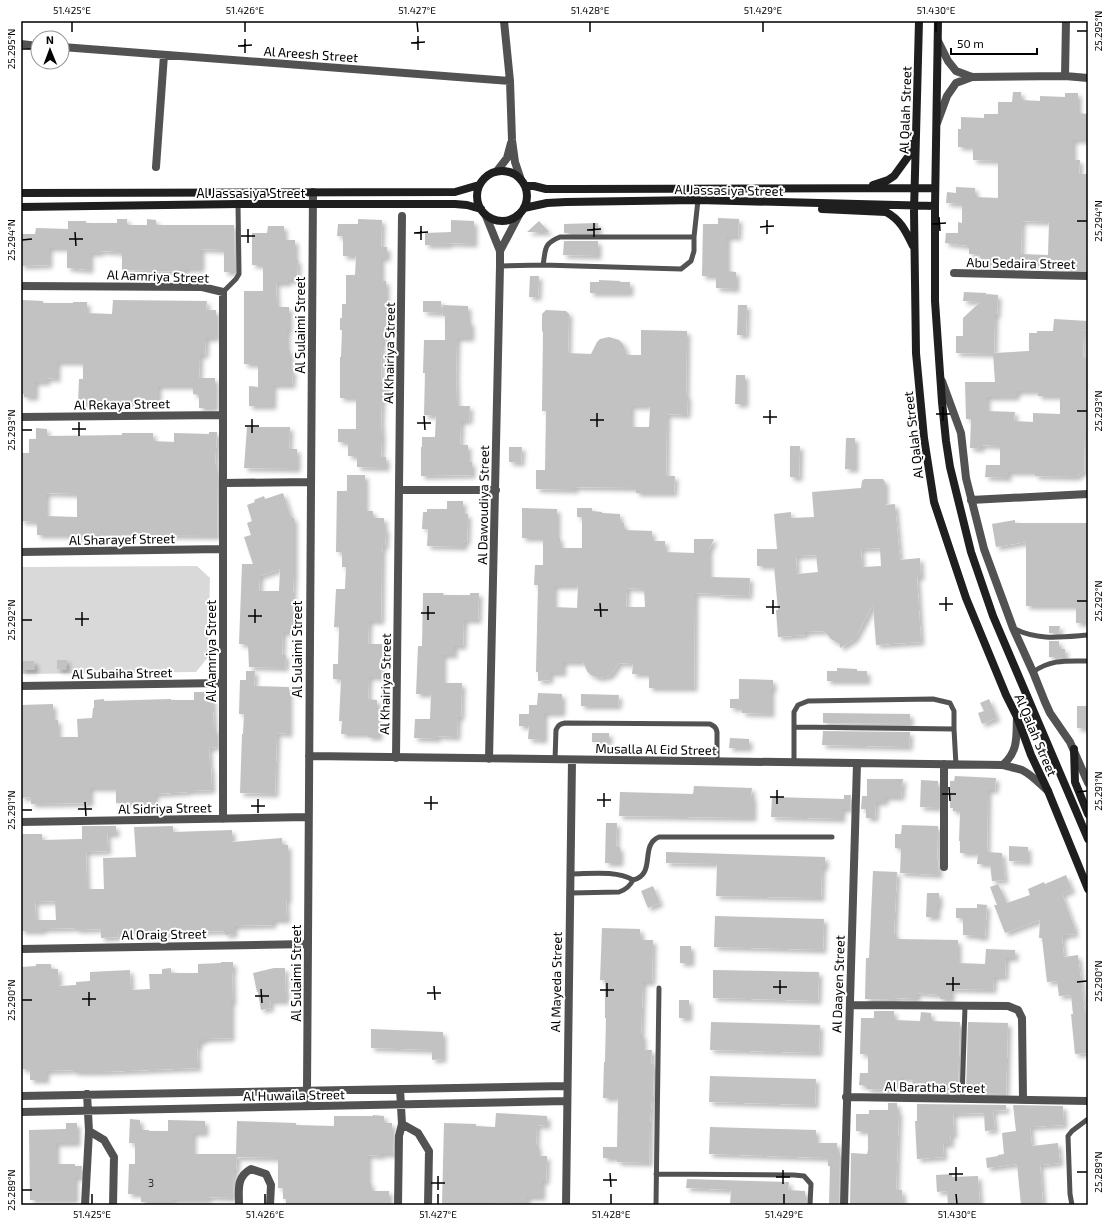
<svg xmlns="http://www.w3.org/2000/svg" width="1109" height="1226" font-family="'Exo 2',sans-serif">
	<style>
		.green { fill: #d9d9d9 }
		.building { fill: #c2c2c2; fill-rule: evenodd; filter: url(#shadow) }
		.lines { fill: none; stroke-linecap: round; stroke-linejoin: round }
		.lane { stroke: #525252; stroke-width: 5 }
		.street { stroke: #525252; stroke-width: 8 }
		.secondary { stroke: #1f1f1f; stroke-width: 8 }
		.ticks { fill: none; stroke: #000; stroke-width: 1.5 }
		.labels { text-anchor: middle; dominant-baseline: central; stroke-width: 4; stroke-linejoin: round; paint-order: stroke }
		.number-label { font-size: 11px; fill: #303030 }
		.street-label { font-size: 13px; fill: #000; stroke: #fff }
		.neatline { fill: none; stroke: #000; stroke-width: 1.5 }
		.ticks-label { font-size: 10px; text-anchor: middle; fill: #000 }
	</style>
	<defs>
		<filter id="shadow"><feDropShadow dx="3.5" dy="3.5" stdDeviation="2" flood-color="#0004"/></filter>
	</defs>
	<rect width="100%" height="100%" fill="#fff"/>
	<path class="green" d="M197,566L210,578L208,657L196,672L21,674V567Z"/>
	<path class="building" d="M1013,92H1021V100L1040,101V96L1065,97V93H1078V113L1088,114V140H1073V160H1080L1079,174H1088V262H1086V270H1064L1065,267L1048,266L1021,264V269H1002V266H986L978,254H969V246L945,243L946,233H958V222L962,223V204L946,203L947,192L956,193V187L975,188V197L998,198V161L973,160V147H958V129H961V117L984,118V114H998V102H1012ZM1022,221L1049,222L1048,255L1021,254Z
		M718,218L739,219L738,237H727V271L736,272V289L716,288V276H702L703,224H718Z
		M117,219H127V225H147V219L156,220V225H234L235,272H224V250L201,249V269H185V272L122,270V254L119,253V252L100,251V253H90V270L67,268V248H49V265L21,266V234H35L36,228L68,229V221H86V223H117Z
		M358,219L382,220L381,247H387V258H381V281H386V302H388V331L386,330L385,343H382L381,382H387V399L382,398L381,420L382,437L381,457H386V468L357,467V456H348V442H338V429H356V398H340V357H341L342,330H340V318H342V304H346V275H355L356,256H343V236H337L338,224H358Z
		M451,220L474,221V244L449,243V245H425V233L451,232Z
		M539,221L549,232H527Z
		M598,223V233H564V224Z
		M268,226H284V240H295V260H298L297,280H288V283H276L277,307H289V330H287V350H290V370H293L292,385H273V406H249V386L258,387V364H244V291H263V265H252V233H267Z
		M564,241H598V256L563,255Z
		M530,276H539L538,297H529Z
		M599,280L620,281V282H630V293H590V282H599Z
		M964,292L986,293V295L987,294L998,295L997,315H995L994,353L1029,351V333H1037V331H1053L1054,319L1088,321V331L1084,330L1083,358H1087L1088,434H1085L1084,471L1076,477L1035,476V472H1008V478L985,477L986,465H1000V446L981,445V449L970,448L971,419H966L965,382H995L993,354L956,353V336H963V318L980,302L963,301ZM1018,391H1038V396H1060V414L1033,413V422L1014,421L1015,412L987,411V397H1016V393H1018Z
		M22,300L43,301V303H73V302H87V313L112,314L113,300L207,301L206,310H216V338H206L205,355H200L199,378H215V408H199V395L193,394V386H158V402L107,403V404H78L79,379H83V362H57V379L47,378V382H35V397H24V394H21V302H22Z
		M423,301H441V313L423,312Z
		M443,305L468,306V322H471V338H457L456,377L457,406H470L469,421H461L460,445H468V462H472V475L421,476V447H422V437H435L436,416L424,415L425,373H423L424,340H445V316H443Z
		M738,305H747L746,335H737Z
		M546,310L566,311L569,314L568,353L591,354L597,342L600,339L609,337L619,340L623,344L627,355H641V330L687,331L686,396H688L687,415L667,414L666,476H675L674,493H636V488L575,487V490L536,489V470H545L546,411H542L543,332L542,331V314ZM631,406H650L649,427H631Z
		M736,375H745V404H735Z
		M247,427H290L289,449H297V469L244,468Z
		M36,428L47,429V436L122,435V433H153V441L174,442V433L209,434V432H217L215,464H216V472H218L217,536L97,535V538L76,537V535H37V522L21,521V453H29V439H36ZM47,493L77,494V517L46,516V495H47Z
		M846,438H855V469H845Z
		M790,446H800L799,478L790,477Z
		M509,447H522L521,463L509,462Z
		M347,475H365V511H373V518H384V529H386L385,546H383L382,552L381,621H369L368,644H382L381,677H369V678L368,699L377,700V722H379V737H368V734H341L342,721H339L341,679H333V664H338L339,627H334L336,589H345L346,567H342V552H336L337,491H347Z
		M864,479H883L885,482V505L895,504L900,560L920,558L921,577H917L921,642L876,645L873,605L856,637L853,640L840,648V644L831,639L824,631L805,632V635L778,637L776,610H778L774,566H757V549H777L774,514L791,512V518L814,517L812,492L861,488L862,481ZM880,548L881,566L862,567L861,549ZM816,555L818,572L797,574L796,556Z
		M283,493L291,517L294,518V574L291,632H283L282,655H286L285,668L249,667L248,644H239L242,564H253L244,537L251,535L247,523L252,521L247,505L255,502L254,500L264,496L265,499ZM280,569L279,591H259L260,576Z
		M447,501H463V514H468L467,542L464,541V547L427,546L428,529H422L423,512H427V509H447Z
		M522,508L557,509V538H560V548H582V517H577V508H592V511L602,512V513L620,514V523H624V530L652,531V541H665V552L694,553V539H714L709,550V577L750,578L749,596L719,595V594L695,593L694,688H649V674H632L633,664L619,663L613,672L609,676L599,678L591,675L587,671L583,662H563V673H550V680L538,681V672H536L538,585H534L535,565H543V538H522ZM554,586H578L577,608L554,607ZM627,588L644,589L645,607H626Z
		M1015,520V523H1088V606H1086V623H1076V606H1026V542L996,547L992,524Z
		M423,593H444L443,595H470V593H479L478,620H464L463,646H454V655H443V683H462L461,717H458L457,737L437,736V739L414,738L415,719H430L431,694H416L418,646H422Z
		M1049,626H1060L1059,633H1049Z
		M1049,641H1059V648L1065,649V657H1049Z
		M57,660H67L66,670L57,669Z
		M21,661H34L35,670H21Z
		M837,668L857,669V671H867V681H827V671H837Z
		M246,671H255L254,686L289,687V734L277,733L275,794L240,793L242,734H243L244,714H239L240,680H246Z
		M739,679L773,680V689H771V714L742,713V708H730V699H739Z
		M194,692H212L214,730H216V747L209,748L210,767H211L212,790L188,791V792L155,794V802L116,803V788H90V803L31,804V797L21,798V788H22L21,768V705L53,704V720H58V737H78L77,719L92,718L93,708H94V700L104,699V701L171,699V700H194Z
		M538,693L562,694V713H544V740L528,739L529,726H519V714H529V705H537Z
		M581,694L619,695L618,706H581Z
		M989,699L997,718L982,724L978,713L984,711L980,703Z
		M1077,706H1088V728H1077Z
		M823,713L910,714V724L823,723Z
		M823,731L910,732L909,747L822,745Z
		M592,733H609V742H592Z
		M730,738L749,739V748H729Z
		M955,776L996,778L995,790H988L987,852L1002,853L1005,880L992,881L990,864H977L978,853H960V841H959L960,812L953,811V808H950V781H954Z
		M867,779H903L901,797H885V802H876L875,818H866V809H861L862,796H867Z
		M921,780L938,781V808L920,807Z
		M694,786L752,788L751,796H753V818L619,816L620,792L693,794Z
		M844,795H851L850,809H842V819L771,817L772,797L844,799Z
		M606,823H617L616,847H620V863H605Z
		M902,825L938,826L937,862H938L939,875L900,873L901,849L895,848V834H901Z
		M82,826H116V834H107L108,851L86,852L87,889H104L103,858L136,857L134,827L173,826V832L232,830V842L282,838V845H288V900H286L287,920H273V925L234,926V934L225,935V931L184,932V934L174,935L138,936V931L118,932L119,937L101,938V929L76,930V928L43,929V931H21V834H42V840L82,839ZM55,901L56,920H36L35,902Z
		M1009,846L1028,847V862L1009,861Z
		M666,852L825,857V867H822L821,898L716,896L717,864L666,863Z
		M873,871L897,872L894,934H896V939L958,940V963L985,964L986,949L1015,950V958H1006L1005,977H994L993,990L951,989V999H940V995L917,993V999L895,998V1000L865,999L866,958H869Z
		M1066,875L1072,890L1062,894L1073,924H1074L1075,934L1065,935V937H1062L1064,957L1078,955L1085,1013L1087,1012L1088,1022V1053L1075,1054L1071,1014H1073L1071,995L1059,996L1057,981L1047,982L1042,938H1039L1040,920L1005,933L994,905H997L990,887L998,884L1007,903L1030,895L1028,889L1044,882L1045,884Z
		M653,886L660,903L648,908L641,891Z
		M927,893H939V906H937V917H926Z
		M977,904L987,905L985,937H976V936L963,935V918H956V908H977Z
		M715,916L824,919L823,950L714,947Z
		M602,928L640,929L641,940H653L652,982H643L641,1035H643V1050H652L651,1064H654L653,1097H652L650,1122L649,1163L617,1162V1158H603V1147H617L618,1098H603L604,1062H605L606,1018H605V980H600Z
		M680,946H691V963H680Z
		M221,962H233V971L232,972L233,1002H231V1038L204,1039V1041H199V1047H197L198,1068L101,1072H74V1070L46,1071V1080H30V1069H21V967L36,966V964H51V969H58L59,986L76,985V982L90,981V972L130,970L131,990L150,989L149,974H162V969L171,968V973H198V964L221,963Z
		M274,968H285L286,1001H270L271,1008L261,1010L258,992H257L253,973Z
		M713,970L819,972L818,1001L713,998Z
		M679,1000H689V1018H679Z
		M874,1011H894V1020L920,1021L921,1012L931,1013V1021L960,1022L958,1093H917V1090H913L912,1078H900V1090L897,1089V1092H888V1090L867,1089V1086L859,1085L860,1073H868V1054H860L861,1018H874Z
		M711,1022L820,1025L819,1053L710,1050Z
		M968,1022L1008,1023L1006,1094L966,1093Z
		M371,1029L443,1032V1059L432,1060V1050L371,1048Z
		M710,1076L816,1079L815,1105L709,1102Z
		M888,1103H897V1111H899L896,1190H902L903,1205H850L851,1153L867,1154L868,1150V1131H856V1114H869V1110H888Z
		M917,1104L1006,1105V1110L993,1111L995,1130L985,1131L984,1113L953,1114L954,1135H950L951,1144H943L944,1157L917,1159L915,1121H917Z
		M1013,1105L1063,1106L1064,1125L1030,1127L1032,1146L1058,1143L1060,1163L1040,1165L1043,1205H1021L1017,1164L987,1168L986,1158L998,1156V1155L1004,1154L1002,1133L1016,1131Z
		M496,1113L547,1116V1126L537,1125L536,1145H538V1156H547L546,1181H542V1197H527V1204L490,1203V1205H442L444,1123L476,1124V1126L495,1127Z
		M373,1115L384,1116V1123H392V1135H394L393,1154H381V1156L368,1155V1183H371V1191H389V1205H286V1199H283V1188H278V1158L237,1157L236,1170H234L233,1198L208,1197V1200H173V1202H141V1194H128L129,1164H135V1143H129L130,1119L140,1120V1130H149V1131H168V1120L205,1121V1133H193V1154H236L237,1121L296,1123V1125L334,1126V1116H373Z
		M66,1123H77V1143H56V1164H75V1166H82L81,1177H75V1200H30L29,1130L66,1129Z
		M710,1127L816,1130V1143H837V1153H840L839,1205H829L830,1166H828V1158L709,1154Z
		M952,1174V1177L978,1176L980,1205H948L947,1191L937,1192L936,1175Z
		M687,1179L789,1182L788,1190L805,1191V1205H730L731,1190L686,1188Z"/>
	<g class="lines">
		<path class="lane" d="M543,265C546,249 543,244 560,237H694
			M500,266L543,265L681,269L691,261L694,251V237L698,200
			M223,292L236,279L239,274L238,204
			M1013,628C1037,641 1062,637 1088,635
			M1033,672C1051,659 1067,661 1088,661
			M794,727L954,729
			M555,760L556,730C558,725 560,724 565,723L710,724C714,726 716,727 717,732V762
			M794,763V712L798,705L808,701L933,699L950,703L954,711V729L956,765
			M570,874C590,874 615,870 633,880
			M570,893L619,892C625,890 630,886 633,880C657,874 639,845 659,837H832
			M962,1099L965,1006
			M656,1174L794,1175L804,1176L811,1184L810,1205
			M656,1205L659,988
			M1072,1205L1070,1194L1068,1136L1072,1131L1088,1119"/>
		<path class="street" d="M504,21L510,81L512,140L515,162L521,180
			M938,41L948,61L956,71L972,77L1065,76L1088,78
			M21,44L38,46
			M62,47L510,81
			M1065,76L1066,21
			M937,123L947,96L956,83L972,77
			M156,167L164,55
			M497,171L507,158L511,143
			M486,216L500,251V266L489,759
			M500,251L519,215
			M954,273L1088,276
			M21,286L202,287L223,292V819
			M942,381L961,433L966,478L984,549L1013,628L1033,672L1045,702L1050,713L1070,742L1088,783
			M21,417L223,415
			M223,483L311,482
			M400,490H496
			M971,500L1088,494
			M21,552L223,549
			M21,686L223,683
			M309,756L1003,765C1009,767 1016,768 1022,770C1032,775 1040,784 1048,791
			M396,758L402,216
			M944,764V867
			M1003,765C1019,750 1016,737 1017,717
			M21,822L308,817
			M21,949L308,944
			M850,1005L1008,1006L1018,1010L1022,1018L1023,1100
			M21,1096L567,1086
			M846,1097L1088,1101
			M308,1106L307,1090L313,192
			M21,1112L567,1101
			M402,1124L418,1133L429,1151L428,1205
			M89,1131L104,1140L114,1157L113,1205
			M85,1205L89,1131L87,1094
			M239,1205C239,1190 236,1177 251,1169L266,1174L271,1185L270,1205
			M398,1205L399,1136L402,1124L400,1089
			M566,1205L572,760
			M844,1205L857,763"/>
		<path class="secondary" d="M919,21L914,211L916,353L924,438L934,502L966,598L1006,695L1017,717L1031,755L1048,791L1088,889
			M938,21L935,206V301L942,402L946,441L950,467L971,552L993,616L1088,839
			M477 196a25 25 0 1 1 50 0a25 25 0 1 1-50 0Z
			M873,185L888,180L894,176L910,154L912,144
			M525,186H534L546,189H576L935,188
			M21,193L455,192L479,185
			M21,207L238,204H455L467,205L481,209
			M524,208L547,203L566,202L698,200L935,206
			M822,209L886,212C901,220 906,232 913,246
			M1074,749L1075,782L1088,814"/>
	</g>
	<path class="ticks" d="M72,22V32M245,22V32M417,22L418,32M590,22V32M763,22V32M936,22V32M1077,31H1087M418,36V50M245,39V53M411,43L425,42M238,46L252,45M22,49H32M939,217L940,231M767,220V234M1077,221H1087M594,223V237M932,224L946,223M421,226V240M760,227L774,226M248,229V243M587,230L601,229M75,232L76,246M414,233L428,232M241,236H255M69,239H83M22,240L32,239M943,407V421M770,410V424M1077,411H1087M597,413V427M936,414H950M424,416L425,430M763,417H777M252,419V433M590,420H604M79,422V436M417,423H431M245,426H259M72,429H86M22,430H32M946,597V611M773,600V614M1077,601H1087M600,603L601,617M939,604H953M428,606V620M766,607H780M255,609V623M594,610H608M82,612V626M421,613H435M248,616H262M75,619H89M22,620H32M949,787L950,801M777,790V804M1077,792L1087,791M604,793V807M942,794H956M431,796V810M770,797H784M258,799V813M597,800H611M85,802L86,816M424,803H438M251,806H265M78,809H92M22,810H32M953,977V991M780,980V994M1077,982L1087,981M607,983V997M946,984H960M434,986L435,1000M773,987H787M261,989L262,1003M600,990H614M89,992V1006M427,993H441M255,996H269M82,999H96M22,1000H32M956,1167V1181M783,1170V1184M1077,1172H1087M610,1173L611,1187M949,1174H963M438,1176V1190M776,1177H790M603,1180H617M431,1183H445M22,1190H32M92,1194V1204M265,1194V1204M438,1194V1204M611,1194V1204M784,1194V1204M956,1194L957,1204"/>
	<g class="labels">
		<g class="number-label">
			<text x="151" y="1182">3</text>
		</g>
		<g class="street-label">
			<text transform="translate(311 54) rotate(4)">Al Areesh Street</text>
			<text transform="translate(905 110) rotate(-88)">Al Qalah Street</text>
			<text transform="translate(729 190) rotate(1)">Al Jassasiya Street</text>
			<text x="251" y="193">Al Jassasiya Street</text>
			<text transform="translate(1021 263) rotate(1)">Abu Sedaira Street</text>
			<text transform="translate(158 276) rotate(2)">Al Aamriya Street</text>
			<text transform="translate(300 325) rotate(-90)">Al Sulaimi Street</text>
			<text transform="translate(389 353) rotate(-89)">Al Khairiya Street</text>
			<text transform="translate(122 404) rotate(-1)">Al Rekaya Street</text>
			<text transform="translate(913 435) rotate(-97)">Al Qalah Street</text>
			<text transform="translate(483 505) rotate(-89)">Al Dawoudiya Street</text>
			<text transform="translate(122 539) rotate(-1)">Al Sharayef Street</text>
			<text transform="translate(297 649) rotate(-90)">Al Sulaimi Street</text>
			<text transform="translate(211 651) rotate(-90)">Al Aamriya Street</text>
			<text transform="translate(122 673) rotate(-1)">Al Subaiha Street</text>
			<text transform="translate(385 684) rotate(-89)">Al Khairiya Street</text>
			<text transform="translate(1036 735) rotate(67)">Al Qalah Street</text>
			<text transform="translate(656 749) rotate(1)">Musalla Al Eid Street</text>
			<text transform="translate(165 808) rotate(-1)">Al Sidriya Street</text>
			<text transform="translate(164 934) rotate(-1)">Al Oraig Street</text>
			<text transform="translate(296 973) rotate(-90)">Al Sulaimi Street</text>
			<text transform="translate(556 982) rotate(-89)">Al Mayeda Street</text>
			<text transform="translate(838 984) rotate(-88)">Al Daayen Street</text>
			<text transform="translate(935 1087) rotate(1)">Al Baratha Street</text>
			<text transform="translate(294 1095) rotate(-1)">Al Huwaila Street</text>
		</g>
	</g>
	<rect width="1109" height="1226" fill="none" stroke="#ffffff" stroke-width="44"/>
	<g transform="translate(50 50) rotate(359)"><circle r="19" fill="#ffffff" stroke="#999999"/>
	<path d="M0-3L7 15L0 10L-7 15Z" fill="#000000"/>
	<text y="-6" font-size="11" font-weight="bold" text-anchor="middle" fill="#000000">N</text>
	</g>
	<path d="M951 48v6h86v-6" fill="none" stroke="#000000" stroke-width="2"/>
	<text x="957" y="48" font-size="12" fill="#000000" stroke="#ffffff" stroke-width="3" paint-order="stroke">50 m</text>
	<rect x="22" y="22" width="1065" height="1182" class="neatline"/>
	<g class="ticks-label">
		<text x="72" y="14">51.425°E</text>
		<text x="245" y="14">51.426°E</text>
		<text x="417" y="14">51.427°E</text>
		<text x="590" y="14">51.428°E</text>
		<text x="763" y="14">51.429°E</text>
		<text x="936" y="14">51.430°E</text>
		<text transform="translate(1098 31) rotate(-90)" y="4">25.295°N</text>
		<text transform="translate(11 49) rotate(-90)" y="4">25.295°N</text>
		<text transform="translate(1098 221) rotate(-90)" y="4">25.294°N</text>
		<text transform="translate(11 240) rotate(-90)" y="4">25.294°N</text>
		<text transform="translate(1098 411) rotate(-90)" y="4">25.293°N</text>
		<text transform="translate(11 430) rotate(-90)" y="4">25.293°N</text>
		<text transform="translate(1098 601) rotate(-90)" y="4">25.292°N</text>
		<text transform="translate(11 620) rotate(-90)" y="4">25.292°N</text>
		<text transform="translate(1098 791) rotate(-90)" y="4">25.291°N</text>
		<text transform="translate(11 810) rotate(-90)" y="4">25.291°N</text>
		<text transform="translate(1098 981) rotate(-90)" y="4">25.290°N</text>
		<text transform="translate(11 1000) rotate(-90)" y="4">25.290°N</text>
		<text transform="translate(1098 1172) rotate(-90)" y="4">25.289°N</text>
		<text transform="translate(11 1190) rotate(-90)" y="4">25.289°N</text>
		<text x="92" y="1218">51.425°E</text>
		<text x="265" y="1218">51.426°E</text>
		<text x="438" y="1218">51.427°E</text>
		<text x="611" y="1218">51.428°E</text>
		<text x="784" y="1218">51.429°E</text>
		<text x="957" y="1218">51.430°E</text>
	</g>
</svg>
